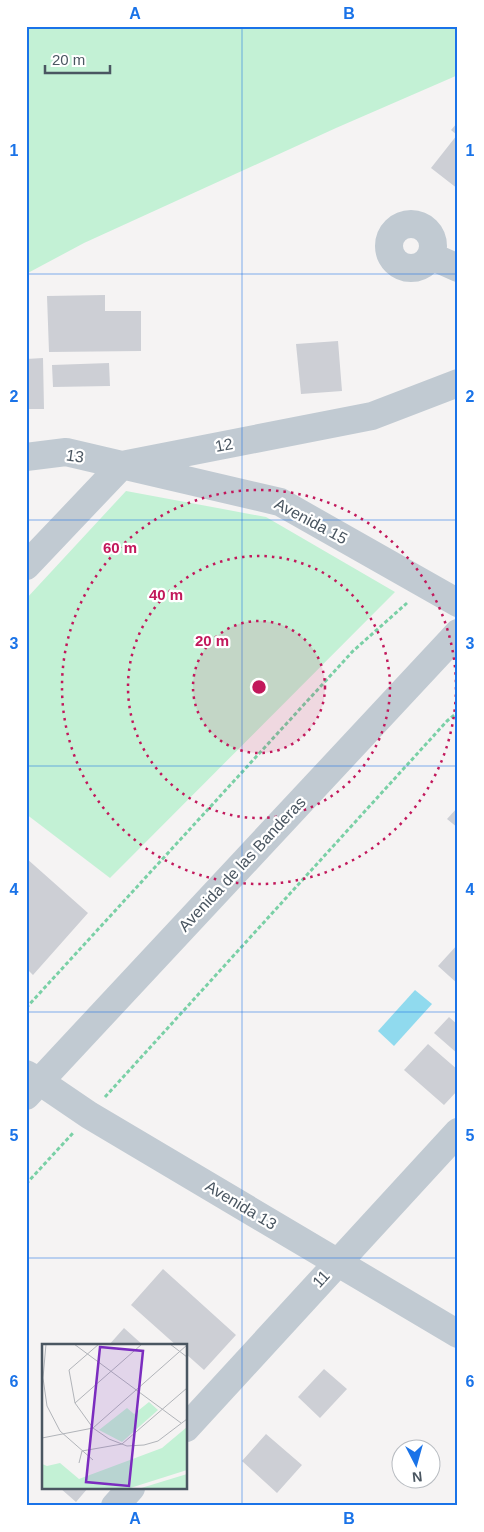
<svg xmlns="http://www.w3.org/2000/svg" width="484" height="1532" font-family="Helvetica,sans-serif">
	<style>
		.green { fill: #c3f1d5 }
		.water { fill: #90daee }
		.building { fill: #cdcfd5 }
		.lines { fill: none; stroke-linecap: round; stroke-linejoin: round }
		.path { stroke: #7ad0a6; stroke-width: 3; stroke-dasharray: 4 2.5; stroke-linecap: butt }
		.minor { stroke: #c1cad2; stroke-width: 28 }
		.grid { fill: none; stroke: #1a73e8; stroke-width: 1; stroke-opacity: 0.55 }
		.ring { fill: none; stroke: #c2185b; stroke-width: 2.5; stroke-dasharray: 2.5 5 }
		.labels { text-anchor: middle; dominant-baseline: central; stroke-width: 4.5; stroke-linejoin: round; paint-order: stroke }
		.street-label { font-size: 16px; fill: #4a5661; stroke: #fff }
		.inset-road { fill: none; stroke: #b1b4b9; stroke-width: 1 }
		.view { fill: #7b2cbf; fill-opacity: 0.15; stroke: #7b2cbf; stroke-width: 2.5 }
		.inset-edge { fill: none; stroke: #4a5661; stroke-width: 2.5 }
		.centre { fill: #c2185b; stroke: #fff; stroke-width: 2.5 }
		.ring-label { font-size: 15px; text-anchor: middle; font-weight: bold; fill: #c2185b; stroke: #fff; stroke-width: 4.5; stroke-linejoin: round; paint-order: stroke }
		.neatline { fill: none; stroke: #1a73e8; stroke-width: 2 }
		.grid-label { font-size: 16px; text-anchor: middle; font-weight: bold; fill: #1a73e8 }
	</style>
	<rect width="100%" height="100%" fill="#f5f3f3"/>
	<path class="green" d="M26,26H458V75L336,128L84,243L26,274Z
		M126,491L266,517L395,592L110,878L26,814V599Z"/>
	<path class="water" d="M415,990L432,1004L394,1046L378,1031Z"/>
	<path class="building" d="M458,122V189L431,168L457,135L451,130Z
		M105,295V311H141V351L49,352L47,296Z
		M338,341L342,391L301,394L296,344Z
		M43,358L44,409H26V359Z
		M109,363L110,386L53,387L52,365Z
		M458,807V828L447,819Z
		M26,858L88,913L33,975L26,968Z
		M458,944V984L438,966Z
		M449,1017L458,1025V1054L434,1033Z
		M428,1044L458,1070V1090L444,1105L404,1070Z
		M163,1269L236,1335L204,1370L186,1354V1346H177L131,1305Z
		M124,1328L144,1346H108Z
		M324,1369L347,1389L320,1418L298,1397Z
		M266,1434L302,1465L277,1493L242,1461Z
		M60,1488H88L76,1502Z"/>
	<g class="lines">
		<path class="path" d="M26,1008L353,651L407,603
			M105,1097L447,721L458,712
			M26,1184L73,1133"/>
		<path class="minor" d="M389 246a22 22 0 1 1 44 0a22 22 0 1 1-44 0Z
			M431,256L458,268
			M26,457L66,452L280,502L458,603
			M26,566L122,465L372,416L458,383
			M26,1074L39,1081L89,1115L458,1334
			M26,1096L458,633
			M186,1428L458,1132
			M115,1506L131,1488"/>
	</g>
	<path class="grid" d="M242,26V1506M26,274H458M26,520H458M26,766H458M26,1012H458M26,1258H458"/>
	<circle cx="259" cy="687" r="66" fill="#c2185b" fill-opacity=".12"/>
	<g class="ring">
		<circle cx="259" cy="687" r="66"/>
		<circle cx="259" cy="687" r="131"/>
		<circle cx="259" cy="687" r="197"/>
	</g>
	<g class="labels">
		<g class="street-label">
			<text transform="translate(224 445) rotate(-11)">12</text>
			<text transform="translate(75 456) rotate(8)">13</text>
			<text transform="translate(311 521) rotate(28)">Avenida 15</text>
			<text transform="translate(242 864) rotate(-47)">Avenida de las Banderas</text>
			<text transform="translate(241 1205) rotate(31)">Avenida 13</text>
			<text transform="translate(321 1279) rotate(-48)">11</text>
		</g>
	</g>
	<g transform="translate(42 1344)">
		<rect width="145" height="145" fill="#f5f3f3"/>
		<path d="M107,58L116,66L80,98L57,86L85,64L92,70ZM145,83V126L85,145H1L0,120L5,122L18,119L37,135L120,104ZM145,130V145H96Z" fill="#c3f1d5"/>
		<path class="inset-road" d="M4,0L1,34L5,62L18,87L51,116M32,0L139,79M57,0L27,26L33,59L51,84L67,95L85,102L102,101L116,97L145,75M128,0L145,13M33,59L100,0M0,94L51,84L145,1M37,119L40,107L80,100L145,44"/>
		<path class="view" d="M58,3L101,7L87,142L44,138Z"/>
		<rect width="145" height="145" class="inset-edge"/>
	</g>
	<circle cx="259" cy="687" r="8" class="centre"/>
	<g class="ring-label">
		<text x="120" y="553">60 m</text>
		<text x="166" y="600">40 m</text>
		<text x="212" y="646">20 m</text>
	</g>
	<rect width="484" height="1532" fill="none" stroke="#ffffff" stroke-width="55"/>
	<g transform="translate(416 1464) rotate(174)"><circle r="24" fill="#ffffff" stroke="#b7bbc0"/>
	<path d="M0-4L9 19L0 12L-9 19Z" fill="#1a73e8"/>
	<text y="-8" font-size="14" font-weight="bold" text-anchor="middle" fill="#4a5661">N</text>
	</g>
	<path d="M45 65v8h65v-8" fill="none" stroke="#4a5661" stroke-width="2.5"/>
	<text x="52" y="65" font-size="15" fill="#4a5661" stroke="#ffffff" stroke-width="4" paint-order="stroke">20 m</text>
	<rect x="28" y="28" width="428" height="1476" class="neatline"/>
	<g class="grid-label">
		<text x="135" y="19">A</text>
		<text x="349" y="19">B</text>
		<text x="14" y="156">1</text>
		<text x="470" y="156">1</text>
		<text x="14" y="402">2</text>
		<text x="470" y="402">2</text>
		<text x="14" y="649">3</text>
		<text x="470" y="649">3</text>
		<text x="14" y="895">4</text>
		<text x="470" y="895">4</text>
		<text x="14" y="1141">5</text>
		<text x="470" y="1141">5</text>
		<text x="14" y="1387">6</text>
		<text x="470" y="1387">6</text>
		<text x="135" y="1524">A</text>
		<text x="349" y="1524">B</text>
	</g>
</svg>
